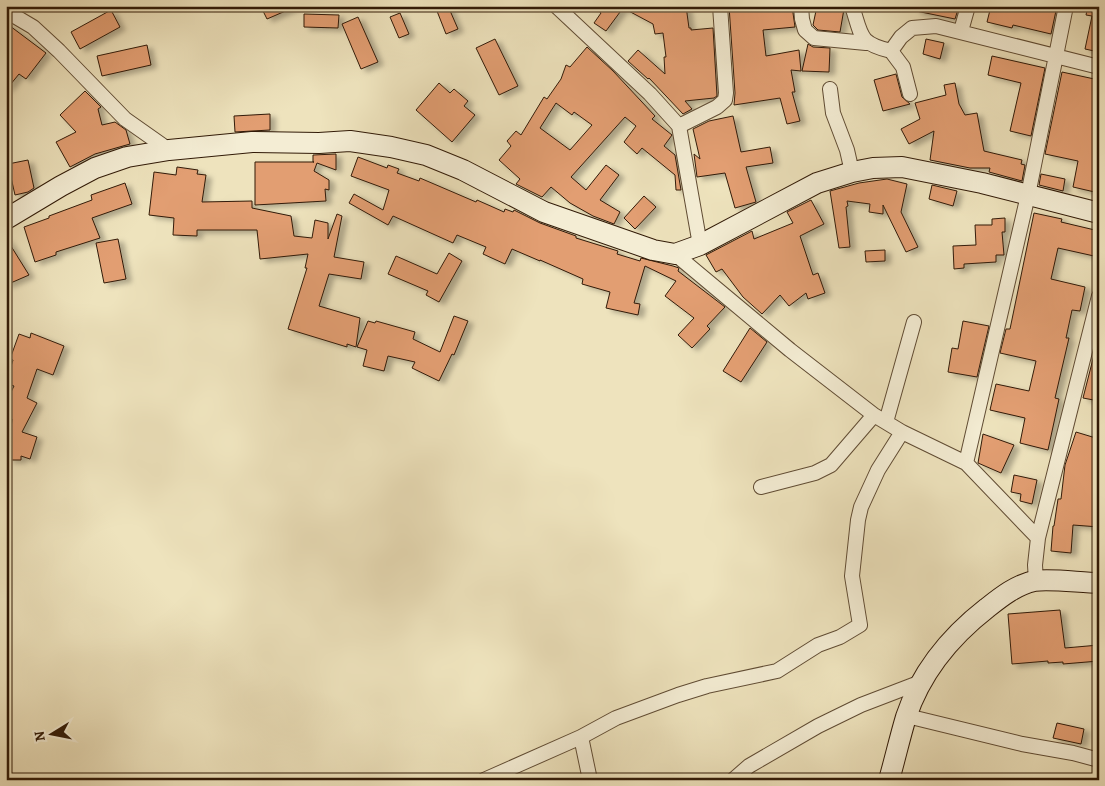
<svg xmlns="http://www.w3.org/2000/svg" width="1105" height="786" font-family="Alegreya,serif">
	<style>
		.building { fill: #e29e72; stroke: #311a07; fill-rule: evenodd; filter: url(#shadow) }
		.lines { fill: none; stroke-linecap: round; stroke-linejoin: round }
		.street-casing { stroke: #604c34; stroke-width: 16 }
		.secondary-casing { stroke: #311a07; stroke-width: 22 }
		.street { stroke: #f4edd4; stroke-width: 14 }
		.secondary { stroke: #f4edd4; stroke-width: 20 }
	</style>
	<defs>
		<filter id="shadow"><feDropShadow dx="5.5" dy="3" stdDeviation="2.5" flood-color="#0004"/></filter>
	</defs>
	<rect width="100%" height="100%" fill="#eee3bd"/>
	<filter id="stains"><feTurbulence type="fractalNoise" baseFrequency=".004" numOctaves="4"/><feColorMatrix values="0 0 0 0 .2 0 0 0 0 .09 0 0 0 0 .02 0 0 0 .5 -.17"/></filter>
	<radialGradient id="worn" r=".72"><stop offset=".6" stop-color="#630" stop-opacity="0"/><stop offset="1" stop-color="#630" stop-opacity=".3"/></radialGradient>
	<path class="building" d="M271,6H297L267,19L263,11Z
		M435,6H448L458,29L446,34Z
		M593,6H686L689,28H691V30L713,28L717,96L714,98L685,101L692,109L683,114L649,78L648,79L628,61L638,50L665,74L664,57H666L663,33L655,34L653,24L623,8L606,31L594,23L601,13Z
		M729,6H792L795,27L763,30L766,56L799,50L801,71L791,70L795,92H792L800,121L787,124L780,98L734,105L735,93Z
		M817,6H831L844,9L840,32L818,30L813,25Z
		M916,6H959L955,19L916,11Z
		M991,6H1057L1051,34L1013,25L1012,28L987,22Z
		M1088,6H1099V52L1085,49L1092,16L1086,15Z
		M111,10L120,27L80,49L71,32Z
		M400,13L409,34L399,38L390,17Z
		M304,14L339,15L338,28L304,27Z
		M358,17L378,62L361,69L342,24Z
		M6,23L46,53L26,79L19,74L6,90Z
		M495,39L518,86L499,95L476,48Z
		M926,39L944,43L940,59L923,54Z
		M808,44L813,47L830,48L829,72L802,71Z
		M147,45L151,65L102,76L97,56Z
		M587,47L613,71L655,116L652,119L672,135L664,146L675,155L681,190H676L675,175L642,148L637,154L624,142L636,126L625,117L571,177L586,190L606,165L619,175L600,200L620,212L614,224L593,216L570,203L551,187L542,197L516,184L520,179L499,160L511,146L507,141L516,131L521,135L544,97L547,99L561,79L566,65L570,67ZM556,103L572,115L574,112L592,125L570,150L540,128Z
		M992,56L1045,68L1031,136L1010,131L1021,83L988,75Z
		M1062,72L1099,80V193L1073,187L1078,161L1045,154Z
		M896,74L902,97L910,104L883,111L874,80Z
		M439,83L450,93L454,89L468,101L464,106L475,115L452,142L416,110Z
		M955,83L959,104L965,115L977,113L984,151L1022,160L1021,164L1025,165L1022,181L989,172L990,168H970L930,160L934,131L909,144L901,129L920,119L915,103L946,95L944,85Z
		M85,91L101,107L98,109L102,125L115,122L126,130L130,144L95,154L70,167L56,142L76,132L60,115Z
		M270,114V130L235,132L234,116Z
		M733,116L741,152L770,147L773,163L746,167L756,202L735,208L725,173L697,177L694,154L700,159L693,129L709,121Z
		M336,154V170L317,163L314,171L329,180V190L325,189L326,201L255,205V162H314H313V155Z
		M358,157L387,168L388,165L399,169L397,173L419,181L420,178L476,202L477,200L504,212L505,209L513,212L514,210L540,223L576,236V238L618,251L617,254L640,261L641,258L673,266L679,268L678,271L725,307L707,326L710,329L692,348L678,335L694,318L665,296L676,281L645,266L634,303L640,304L638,315L606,308L610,292L582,284L583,279L540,260V261L512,249L505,264L483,254L486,247L457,235L453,243L393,216L388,225L349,203L354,194L383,210L389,190L351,176Z
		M28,160L34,188L28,192L15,195L8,164Z
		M177,167L198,170L197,174L206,175L202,202L252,201V208L291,216L294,236L312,238L315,220L328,223V239L337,214L342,216L334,257L364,262L361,279L329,274L319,306L360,318L356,347L347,344V347L288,329L307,268H305L308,254L260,259L257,230H197V236L173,235L174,218L149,215L154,172L176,175Z
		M1041,174L1065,179L1063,191L1039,185Z
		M887,179L907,184L901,212L918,247L906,252L883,205V214L869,212L870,204L847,201L848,206L846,207L850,247L839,248L830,191L859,183Z
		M125,183L132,204L92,218L100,238L56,252V255L35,262L24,227L49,218V216L92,200L91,195Z
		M932,185L957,191L953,206L929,199Z
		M644,196L656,207L635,229L624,218Z
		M811,200L824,224L800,236L813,275L818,273L825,293L808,299L806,293L789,306L780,295L762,314L743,297L722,269L716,272L706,255L752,231L754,239L793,223L787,212Z
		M1034,213L1062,219L1061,222L1099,231L1094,256L1058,248L1051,279L1085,287L1080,311L1072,310L1066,338H1069L1055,398L1059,399L1048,450L1020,443L1025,418L990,410L996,384L1029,391L1036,361L1000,353L1006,329H1010Z
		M1005,218V232H1002L1004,255H996V262L964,264V268L954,269L953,246L976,245L975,225H992V219Z
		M6,238L29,275L6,285Z
		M118,239L126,279L104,283L96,243Z
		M885,250V261L866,262L865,251Z
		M449,253L462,261L439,302L426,295L428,291L388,274L396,256L437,274Z
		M454,316L468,321L454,355L452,354L439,381L412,368L415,362L388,356L384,371L363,366L367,350L357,347L368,321L375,323L376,321L415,332L413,339L440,352Z
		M963,321L989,326L977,377L948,372L952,348L958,349Z
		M750,328L767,342L741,382L723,371Z
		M31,333L64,346L53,375L37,369L27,398L37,403L22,432L37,437L30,459L21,456V460H8L12,419L6,416V402L14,386L6,383L13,360L10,359L19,334L30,338Z
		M1094,355H1099V401L1083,398Z
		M1076,432L1099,439V527L1073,525L1071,553L1051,551L1053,526H1054L1058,499H1061L1065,465Z
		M983,434L1014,445L1001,473L978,463Z
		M1014,475L1037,480L1032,504L1020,501L1021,494L1011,492Z
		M1060,610L1065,648L1099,645V661L1063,664V662L1048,663V661L1012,664L1008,614Z
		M1057,723L1084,729L1081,744L1053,738Z"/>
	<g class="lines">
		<defs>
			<path id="street" d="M556,6L650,94L679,126L700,245
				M801,6L802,19L805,30L814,38L866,43
				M852,6C862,36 858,43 891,51
				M6,11L33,27L59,51L125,119L169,150
				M961,31L968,6
				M830,89L833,113L847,150L852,172
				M910,94L903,67L891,51L901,37L912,28L936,26L1099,67
				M679,126L717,107L725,100L726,93L720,6
				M675,254L790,350L874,415L902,432L966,463L1038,538
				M886,422L914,322
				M966,463L1028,195L1066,6
				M761,487L815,473L831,465L874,415
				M1036,581L1035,565L1038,538L1099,296
				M907,716L1022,744L1073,753L1099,760
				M581,737L590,780
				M484,780L581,737L616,718L678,695L707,686L777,671L818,645L840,637L860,625L852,576L858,520L861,507L878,470L902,432
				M733,780L749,766L818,726L861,705L921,682"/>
			<path id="secondary" d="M6,219L61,186L95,168L127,157L169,150L252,142L319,143L350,141L391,147L426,155L463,170L544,212L653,250L675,254L700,245L817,183L852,172L873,168L902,167L982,183L1099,213
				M889,780C895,759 900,737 906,717C921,672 951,636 987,608C1001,597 1016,585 1034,581C1049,578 1082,583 1099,583"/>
		</defs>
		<use href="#street" class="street-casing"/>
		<use href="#secondary" class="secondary-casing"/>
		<use href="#street" class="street"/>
		<use href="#secondary" class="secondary"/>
	</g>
	<rect width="1105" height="786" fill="none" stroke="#eee3bd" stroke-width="25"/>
	<rect x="8" y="8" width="1090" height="771" fill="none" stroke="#311a07" stroke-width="2.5"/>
	<rect x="12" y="12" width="1080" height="761" fill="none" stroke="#311a07"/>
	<g transform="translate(52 734) rotate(260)" stroke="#f4edd4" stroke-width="4" paint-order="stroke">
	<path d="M0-4L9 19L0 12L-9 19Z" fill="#311a07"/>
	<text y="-8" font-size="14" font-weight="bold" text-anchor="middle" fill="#311a07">N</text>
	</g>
	<rect width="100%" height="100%" filter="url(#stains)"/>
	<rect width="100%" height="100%" fill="url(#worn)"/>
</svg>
